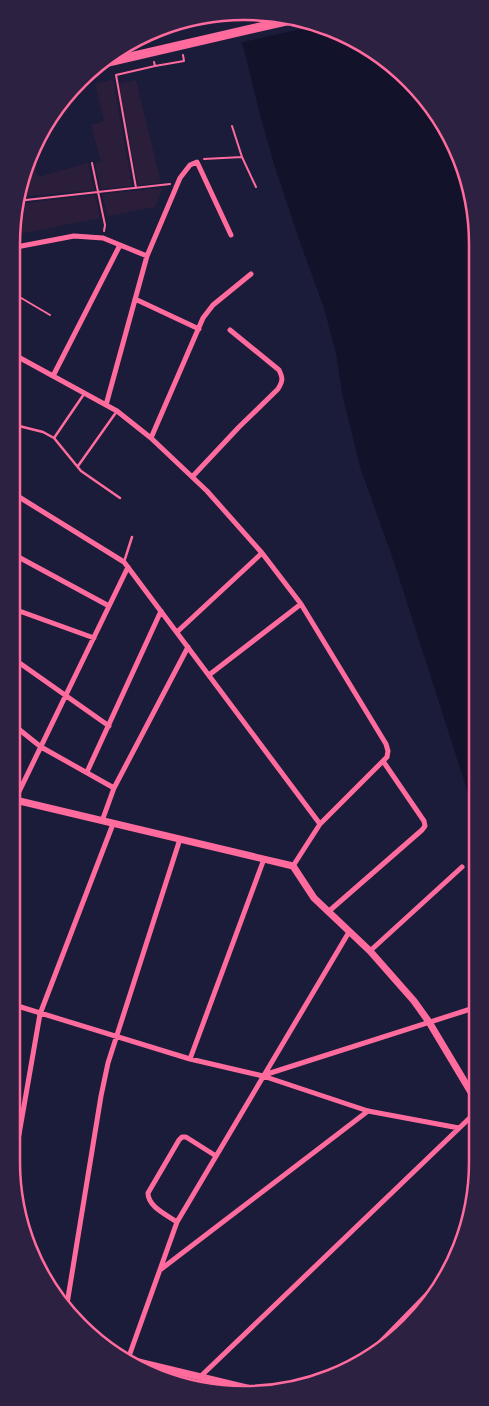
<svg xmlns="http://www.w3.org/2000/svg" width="489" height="1406" font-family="'Work Sans',sans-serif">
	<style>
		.green { fill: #2a1e3b }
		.water { fill: #12122b }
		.pier { fill: #1b1b3a }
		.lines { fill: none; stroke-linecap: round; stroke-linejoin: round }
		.path { stroke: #ff6b9d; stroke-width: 2 }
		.service { stroke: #ff6b9d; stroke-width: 2.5 }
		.minor { stroke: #ff6b9d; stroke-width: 5 }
		.tertiary { stroke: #ff6b9d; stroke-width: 7 }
		.primary { stroke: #ff6b9d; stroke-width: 9 }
		.rim { fill: none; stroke: #ff6b9d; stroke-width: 2.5 }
	</style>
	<rect width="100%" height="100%" fill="#1b1b3a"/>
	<path class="green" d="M113,79L132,186L101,189L95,164L101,162L91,125L104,121L95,84Z
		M136,80L161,183L138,185L119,84Z
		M31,159L38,177L88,163L94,190L17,197L19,184Z
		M162,188L155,207L108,216L102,194Z
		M95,195L100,218L20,234L15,218L17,204Z"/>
	<path class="water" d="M232,14L305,19L361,43L420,90L454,142L476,214L477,821L395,565L360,467L342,393L336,353L324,308L299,239L274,164L259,111L244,49Z"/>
	<path class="pier" d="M257,16L305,19L318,25L239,43L232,22Z"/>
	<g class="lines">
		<path class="path" d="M150,40L149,35L172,31
			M155,66L184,61L183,55
			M232,126L242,157L256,187
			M204,159L242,157
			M92,163L105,225L104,231
			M136,188L116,75L155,66L154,62
			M17,201L170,184
			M14,226L19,240
			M11,292L50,315"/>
		<path class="service" d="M175,26L196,22V19
			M11,424L43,432L54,438L81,471L120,498
			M54,438L84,394
			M78,466L117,411
			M124,562L132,537"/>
		<path class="minor" d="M11,248L74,236L103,238L147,256
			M135,299L199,329
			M11,353L117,411L151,438L207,491L262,553L301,604L386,744L388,751L387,757L320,824L293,866
			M53,376L120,245
			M106,405L147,256L180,178L190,165L197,162L231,235
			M151,438L203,318L213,305L251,274
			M193,476L239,427L278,389C283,381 283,378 279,370L230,330
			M11,492L124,562L320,824
			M11,553L109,606
			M11,608L94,638
			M177,632L262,553
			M11,657L109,726
			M209,675L301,604
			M11,723L41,747L114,788
			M87,772L161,611
			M11,815L15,800L128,567
			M102,821L114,788L188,647
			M328,912L422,830L425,826L424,821L383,761
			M370,951L462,867
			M11,1004L190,1059L263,1076L368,1111L459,1128
			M190,1059L264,859
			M264,1075L477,1007
			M13,1169L40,1014L113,824
			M177,1222C167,1215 148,1207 148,1193L179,1140L182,1137H186L216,1156
			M160,1270L368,1111
			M66,1310L101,1096L108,1063L180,839
			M128,1359L177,1222L349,932
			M361,1362L445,1276
			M200,1377L478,1110"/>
		<path class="tertiary" d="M11,799L293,866L314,898L370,951L414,1001L429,1022L478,1104
			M126,1359L255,1390"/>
		<path class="primary" d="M104,63L295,19"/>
	</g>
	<path d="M0 0H489V1406H0ZM244 20H245A224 224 0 0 1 469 244V1162A224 224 0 0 1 245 1386H244A224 224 0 0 1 20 1162V244A224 224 0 0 1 244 20Z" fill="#2d2142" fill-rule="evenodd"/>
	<path class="rim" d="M244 20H245A224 224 0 0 1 469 244V1162A224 224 0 0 1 245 1386H244A224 224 0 0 1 20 1162V244A224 224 0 0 1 244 20Z"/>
</svg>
